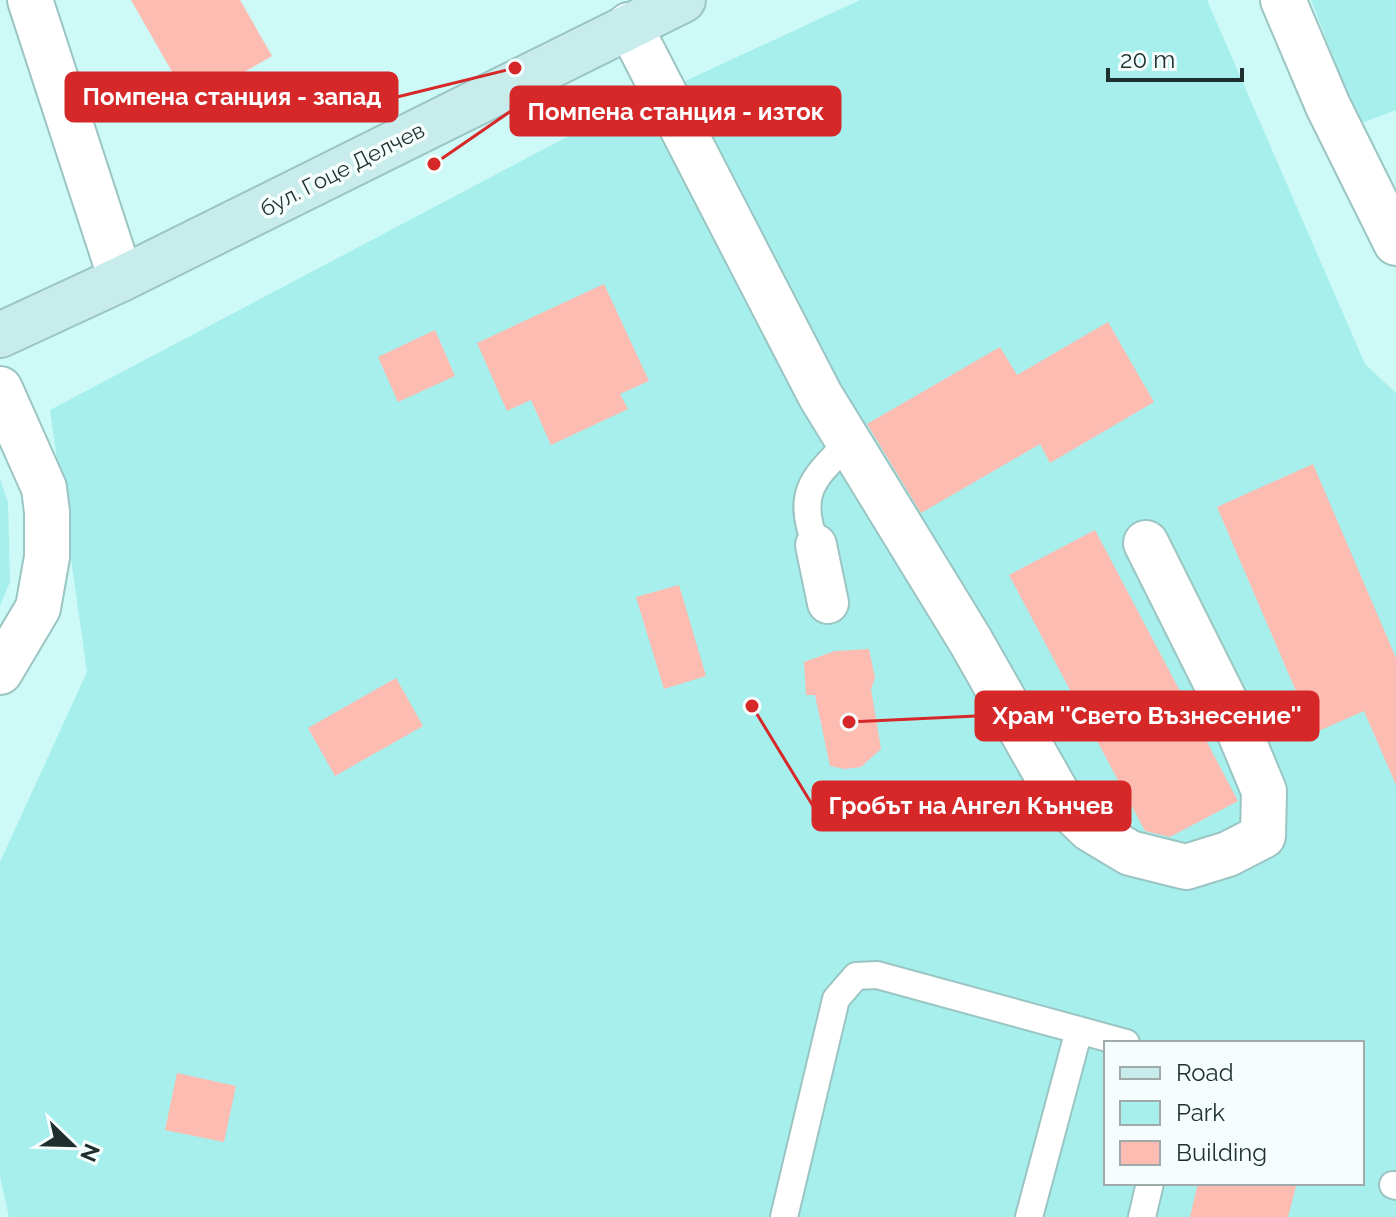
<svg xmlns="http://www.w3.org/2000/svg" width="1396" height="1217" font-family="Raleway,sans-serif">
	<style>
		.green { fill: #a7efec; fill-rule: evenodd }
		.building { fill: #fcbcb2 }
		.lines { fill: none; stroke-linecap: round; stroke-linejoin: round }
		.service-casing { stroke: #9ac5c3; stroke-width: 30 }
		.pedestrian-casing { stroke: #9ac5c3; stroke-width: 44 }
		.minor-casing { stroke: #9ac5c3; stroke-width: 48 }
		.secondary-casing { stroke: #9ac5c3; stroke-width: 48 }
		.service { stroke: #fff; stroke-width: 26 }
		.pedestrian { stroke: #fff; stroke-width: 40 }
		.minor { stroke: #fff; stroke-width: 44 }
		.secondary { stroke: #c7eceb; stroke-width: 44 }
		.labels { text-anchor: middle; dominant-baseline: central; stroke-width: 7; stroke-linejoin: round; paint-order: stroke }
		.street-label { font-size: 22px; fill: #1e2f2e; stroke: #f5fefd }
		.leader { fill: none; stroke: #d62828; stroke-width: 3 }
		.callout-dot { fill: #d62828; stroke: #f5fefd; stroke-width: 3 }
		.callout { fill: #d62828; stroke: #d62828; stroke-width: 3 }
		.callout-label { font-size: 24px; text-anchor: middle; font-weight: bold; fill: #fff }
	</style>
	<rect width="100%" height="100%" fill="#cdf9f7"/>
	<path class="green" d="M860,0H1207L1365,364L1396,393V1217H9L0,1176V862L87,672L50,410L582,129ZM1106,1043H1362V1183H1106Z
		M1311,0H1396V110L1359,124Z
		M0,479L8,502L10,582L0,606Z"/>
	<path class="building" d="M131,0H240L272,56L190,103Z
		M604,284L649,381L620,394L628,409L551,445L531,400L507,411L477,343Z
		M1108,322L1154,402L1050,463L1040,444L921,513L867,424L1000,347L1017,375Z
		M435,330L455,376L398,402L378,357Z
		M1313,464L1396,658V785L1364,711L1314,733L1217,507Z
		M1095,530L1238,801L1170,837L1145,831L1009,575Z
		M679,585L706,676L664,689L636,597Z
		M869,649L875,678L871,689L881,749L861,767L845,769L830,766L815,695H806L804,662L835,651Z
		M396,678L423,726L335,776L308,728Z
		M177,1073L236,1086L224,1142L165,1130Z
		M1198,1183H1297L1288,1217H1190Z"/>
	<g class="lines">
		<defs>
			<path id="service" d="M816,545C795,492 814,478 849,442
				M1393,1185L1396,1186
				M784,1217L836,999L856,976L877,975L1126,1043
				M1029,1217L1079,1030
				M1142,1217L1150,1183"/>
			<path id="pedestrian" d="M816,545L828,603"/>
			<path id="minor" d="M30,0L121,279
				M1283,0L1328,106L1396,243
				M629,25L820,395L970,640L1062,802L1090,829L1130,853L1186,867L1228,854L1263,836L1264,791L1234,719L1146,543
				M0,389L44,488L47,512V557L38,608L0,672"/>
			<path id="secondary" d="M0,335L121,279L683,0"/>
		</defs>
		<use href="#service" class="service-casing"/>
		<use href="#pedestrian" class="pedestrian-casing"/>
		<use href="#minor" class="minor-casing"/>
		<use href="#secondary" class="secondary-casing"/>
		<use href="#service" class="service"/>
		<use href="#pedestrian" class="pedestrian"/>
		<use href="#minor" class="minor"/>
		<use href="#secondary" class="secondary"/>
	</g>
	<g class="labels">
		<g class="street-label">
			<text transform="translate(342 169) rotate(-27)">бул. Гоце Делчев</text>
		</g>
	</g>
	<path class="leader" d="M515 68L397 97M434 164L511 111M849 722L976 716M752 706L813 806"/>
	<g class="callout-dot">
		<circle cx="515" cy="68" r="8"/>
		<circle cx="434" cy="164" r="8"/>
		<circle cx="849" cy="722" r="8"/>
		<circle cx="752" cy="706" r="8"/>
	</g>
	<g class="callout">
		<rect x="66" y="73" width="331" height="48" rx="8"/>
		<rect x="511" y="87" width="329" height="48" rx="8"/>
		<rect x="976" y="692" width="342" height="48" rx="8"/>
		<rect x="813" y="782" width="317" height="48" rx="8"/>
	</g>
	<g class="callout-label">
		<text x="232" y="105">Помпена станция - запад</text>
		<text x="676" y="120">Помпена станция - изток</text>
		<text x="1147" y="724">Храм ''Свето Възнесение''</text>
		<text x="971" y="814">Гробът на Ангел Кънчев</text>
	</g>
	<rect x="1104" y="1041" width="260" height="144" fill="#f5fefd" stroke="#9fabaa" stroke-width="2"/>
	<rect x="1120" y="1067" width="40" height="12" fill="#c7eceb" stroke="#9fabaa" stroke-width="2"/>
	<text x="1176" y="1081" font-size="24" fill="#1e2f2e">Road</text>
	<rect x="1120" y="1101" width="40" height="24" fill="#a7efec" stroke="#9fabaa" stroke-width="2"/>
	<text x="1176" y="1121" font-size="24" fill="#1e2f2e">Park</text>
	<rect x="1120" y="1141" width="40" height="24" fill="#fcbcb2" stroke="#9fabaa" stroke-width="2"/>
	<text x="1176" y="1161" font-size="24" fill="#1e2f2e">Building</text>
	<g transform="translate(72 1145) rotate(113)" stroke="#f5fefd" stroke-width="6" paint-order="stroke">
	<path d="M0-6L14 30L0 20L-14 30Z" fill="#1e2f2e"/>
	<text y="-12" font-size="22" font-weight="bold" text-anchor="middle" fill="#1e2f2e">N</text>
	</g>
	<path d="M1108 68v12h134v-12" fill="none" stroke="#1e2f2e" stroke-width="4"/>
	<text x="1120" y="68" font-size="24" fill="#1e2f2e" stroke="#f5fefd" stroke-width="6" paint-order="stroke">20 m</text>
</svg>
